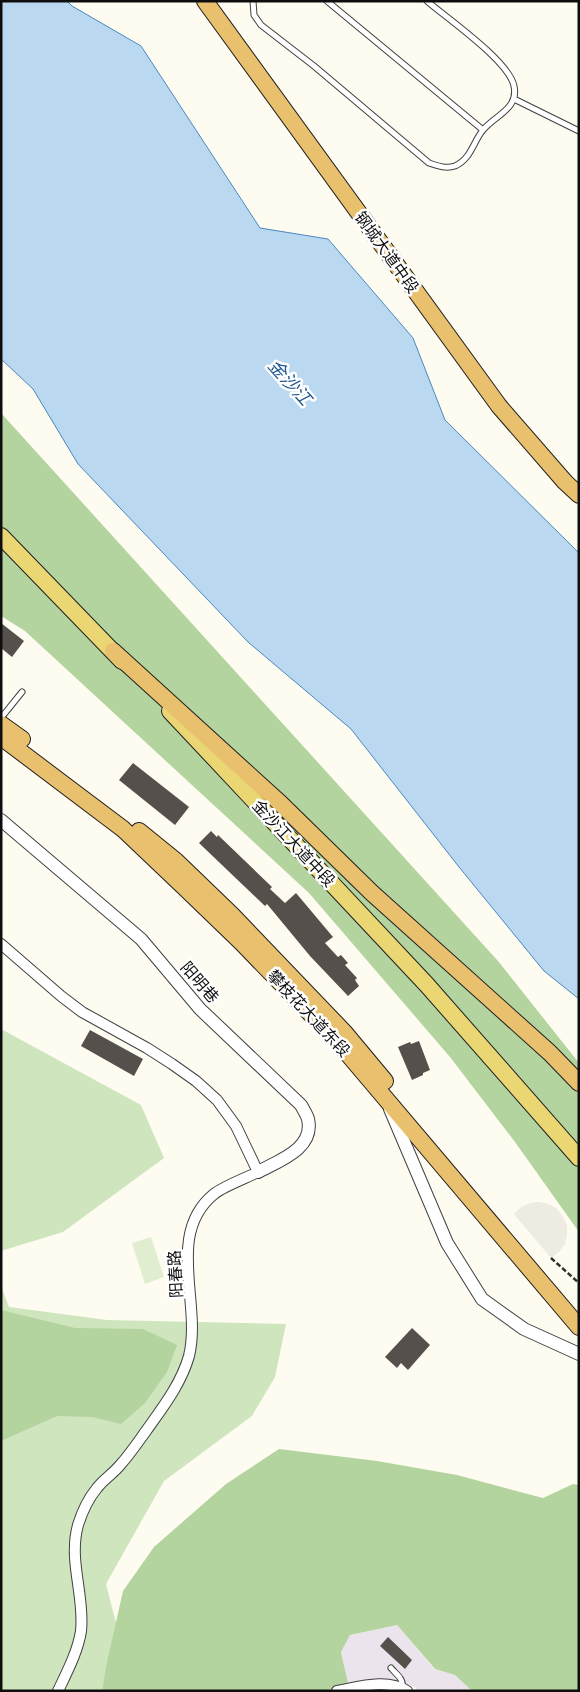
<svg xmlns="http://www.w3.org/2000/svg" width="580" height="1692" font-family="Lora,'Noto Sans SC',serif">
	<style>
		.industrial { fill: #ece4ec }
		.green { fill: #cfe5be }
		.forest { fill: #b3d49e }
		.pitch { fill: #e0edce }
		.plaza { fill: #eeebe0 }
		.water { fill: #bad8f0; stroke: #4988c0 }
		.building { fill: #56504c }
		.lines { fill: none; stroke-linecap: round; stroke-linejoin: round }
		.service-casing { stroke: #414141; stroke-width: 7 }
		.minor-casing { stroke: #414141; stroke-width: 12 }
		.tertiary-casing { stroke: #414141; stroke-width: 14 }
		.primary-casing { stroke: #1f1f1f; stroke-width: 18 }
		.trunk-casing { stroke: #1f1f1f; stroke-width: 18 }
		.path { stroke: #303030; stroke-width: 2.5; stroke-dasharray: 5 2.5; stroke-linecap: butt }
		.service { stroke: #fff; stroke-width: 5 }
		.minor { stroke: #fff; stroke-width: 10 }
		.tertiary { stroke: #fff; stroke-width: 12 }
		.primary { stroke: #ebd674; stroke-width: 16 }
		.trunk { stroke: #e8c06e; stroke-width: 16 }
		.labels { text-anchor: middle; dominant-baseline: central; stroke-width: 5; stroke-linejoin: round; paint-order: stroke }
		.street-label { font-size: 16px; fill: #0e0e0e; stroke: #fff }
		.water-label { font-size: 18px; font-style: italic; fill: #245b94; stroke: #fff }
	</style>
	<rect width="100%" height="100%" fill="#fefcf1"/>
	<path class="industrial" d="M397,1625L434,1669L455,1675L472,1691H418L415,1687L391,1680L348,1683L341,1652L350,1635Z"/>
	<path class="green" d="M1,1029L141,1105L164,1158L63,1232L1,1251Z
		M1,1286L9,1307L107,1320L286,1324L275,1377L252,1416L164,1481L106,1584L116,1623L102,1691H1Z"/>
	<path class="forest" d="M1,413L498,961L579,1063V1232L515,1142L450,1057L309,893L25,631L1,616Z
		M1,1310L75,1328L143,1329L177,1345L167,1372L145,1403L121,1424L92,1417L57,1416L1,1441Z
		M279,1449L377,1461L457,1475L543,1498L573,1484L579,1485V1691H472L455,1675L435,1669L397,1625L350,1635L341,1652L348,1683L334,1691H102L107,1662L123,1591L154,1547L226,1484Z"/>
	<path class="pitch" d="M151,1237L164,1277L145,1284L132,1243Z"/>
	<path class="plaza" d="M539,1202L549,1204L557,1209L563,1217L567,1225V1235L565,1244L559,1252L551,1258L514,1214L521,1207L530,1203Z"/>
	<path class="water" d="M1,1H67L72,6L141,46L260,228L328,239L413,338L445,420L579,553V999L544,971L459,867L351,729L248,642L78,464L33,389L1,359Z"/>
	<path class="building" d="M1,623L24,641L12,657L1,648Z
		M133,763L189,807L175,825L119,780Z
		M211,831L217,837L218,835L272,887L270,889L285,903L296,893L333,937L325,943L338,957L341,955L348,963L345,965L357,978L355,980L359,986L348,996L310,956L267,904L265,906L199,843Z
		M90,1030L143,1059L134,1076L81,1046Z
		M419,1041L430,1070L423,1073V1075L412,1080L398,1047L410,1042L411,1044Z
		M412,1328L430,1345L408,1370L401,1363L397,1368L385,1357Z
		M388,1637L412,1660L405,1669L380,1646Z"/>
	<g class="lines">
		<defs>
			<path id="service" d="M253,1L254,15L261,25L314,66L429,163C438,166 446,169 455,166C471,159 473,142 483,130C494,116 519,109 514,86C509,61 448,19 427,1
				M327,1L483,130
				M514,99L579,131
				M1,718L22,692
				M391,1668C396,1674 404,1679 402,1687"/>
			<path id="minor" d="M1,944L61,996L82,1012L147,1048L172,1064L196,1081L217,1100L236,1126L258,1172C246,1178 224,1186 214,1194C165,1234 202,1303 189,1356C181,1384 163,1407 146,1431C138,1442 130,1454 121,1464C114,1473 104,1479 97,1488C88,1499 82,1512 78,1525C68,1561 85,1596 81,1631C78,1651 67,1672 58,1691
				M337,1691C359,1687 387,1678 407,1691"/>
			<path id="tertiary" d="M1,820L141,939L200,1009L301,1105C303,1109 307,1115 308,1119C315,1149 278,1161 258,1172
				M390,1109L447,1243L482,1299L524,1329L579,1354"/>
			<path id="primary" d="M1,536L122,661
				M170,711L427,985L579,1158"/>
			<path id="trunk" d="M205,1L499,406L565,482L579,495
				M113,651L280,803L372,893L550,1053L579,1083
				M1,724L22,739
				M1,737L123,829L185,888L241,942L336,1040L579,1327
				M139,831L176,861L232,915L345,1033L385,1081"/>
		</defs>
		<use href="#service" class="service-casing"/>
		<use href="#minor" class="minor-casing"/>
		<use href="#tertiary" class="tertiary-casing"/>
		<use href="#primary" class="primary-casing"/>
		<use href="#trunk" class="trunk-casing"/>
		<path class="path" d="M551,1258L579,1283"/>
		<use href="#service" class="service"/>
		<use href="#minor" class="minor"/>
		<use href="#tertiary" class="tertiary"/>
		<use href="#primary" class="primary"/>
		<use href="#trunk" class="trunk"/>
	</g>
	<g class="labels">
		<g class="street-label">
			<text transform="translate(387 252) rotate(54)">钢城大道中段</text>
			<text transform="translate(294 843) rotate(47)">金沙江大道中段</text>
			<text transform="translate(200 982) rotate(49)">阳明巷</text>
			<text transform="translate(309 1013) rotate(47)">攀枝花大道东段</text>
			<text transform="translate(175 1274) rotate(-93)">阳春路</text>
		</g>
		<g class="water-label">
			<text transform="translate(290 382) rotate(48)">金沙江</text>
		</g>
	</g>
	<rect width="580" height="1692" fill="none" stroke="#0e0e0e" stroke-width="5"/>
</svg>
